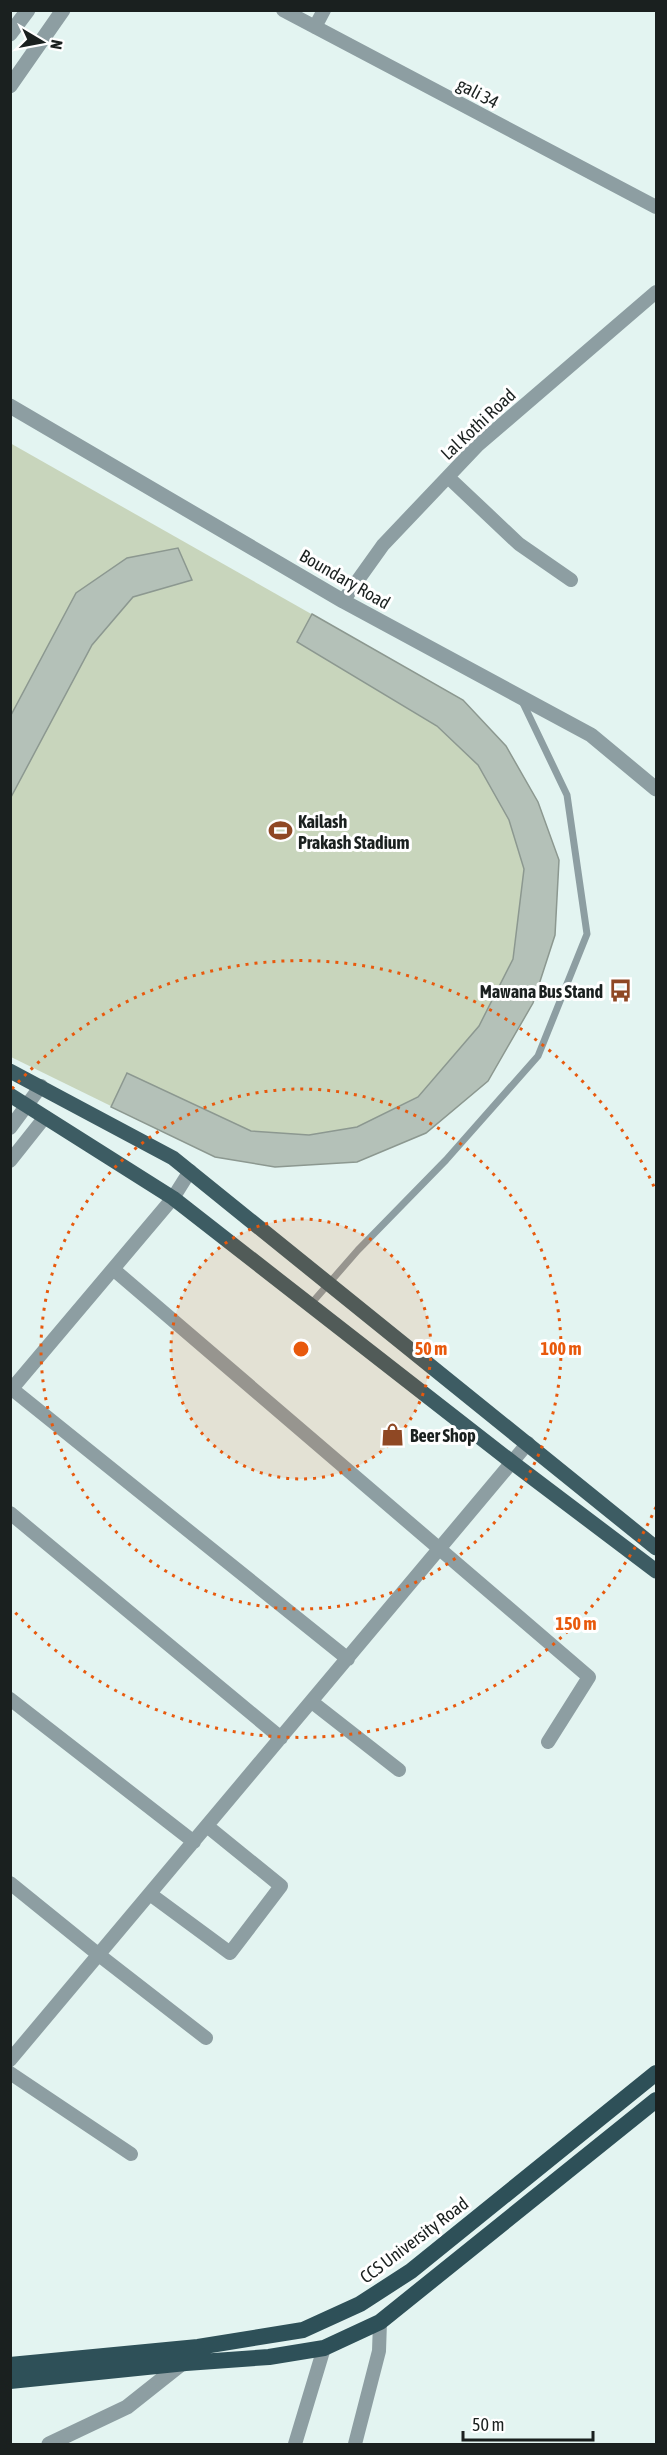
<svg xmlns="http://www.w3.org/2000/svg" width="667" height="2455" font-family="'Asap Condensed',sans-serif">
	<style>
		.green { fill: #c8d5bc }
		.building { fill: #b4c1b8; stroke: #8c9890; stroke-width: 1.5 }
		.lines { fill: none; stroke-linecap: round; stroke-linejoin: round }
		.service { stroke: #8d9ea2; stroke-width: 7 }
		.minor { stroke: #8d9ea2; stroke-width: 14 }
		.tertiary { stroke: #8d9ea2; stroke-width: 15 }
		.primary { stroke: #3d5c63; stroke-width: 15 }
		.trunk { stroke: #2e5058; stroke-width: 16 }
		.ring { fill: none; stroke: #e8590c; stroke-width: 3; stroke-dasharray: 3 6 }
		.labels { text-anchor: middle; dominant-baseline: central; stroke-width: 6; stroke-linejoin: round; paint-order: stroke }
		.street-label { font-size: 18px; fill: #1a201f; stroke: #fff }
		.poi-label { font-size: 18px; font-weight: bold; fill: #1a201f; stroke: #fff; text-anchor: start }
		.centre { fill: #e8590c; stroke: #fff; stroke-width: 3 }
		.ring-label { font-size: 18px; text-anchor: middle; font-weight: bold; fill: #e8590c; stroke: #fff; stroke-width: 6; stroke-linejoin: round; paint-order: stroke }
	</style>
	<rect width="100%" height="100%" fill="#e3f4f1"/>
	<path class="green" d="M10,443L463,700L506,746L538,802L559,860L555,935L533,1003L488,1081L426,1133L357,1162L275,1167L215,1157L11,1057Z"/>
	<path class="building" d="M178,548L192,580L133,597L92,645L10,799V717L76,593L127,558Z
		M312,614L463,700L506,746L538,802L559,860L555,935L533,1003L488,1081L426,1133L357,1162L275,1167L215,1157L111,1107L127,1073L251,1131L309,1135L357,1127L418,1097L479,1026L513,959L524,869L509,820L478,765L437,726L297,642Z"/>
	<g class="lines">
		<path class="service" d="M310,1305L358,1250L446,1160L538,1056L587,934L567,795L522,701"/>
		<path class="minor" d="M283,10L656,207
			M315,27L324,10
			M448,477L519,544L571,580
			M343,601L383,545L478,445L656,292
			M10,1128L41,1086
			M10,1161L45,1117
			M113,1269L589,1677L548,1742
			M12,1389L348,1659
			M10,1391L173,1198L190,1171
			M10,1513L281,1738
			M10,1699L194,1842
			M312,1702L399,1770
			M10,1883L99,1955L206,2038
			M150,1894L230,1953L281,1886L207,1826
			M10,2060L528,1443
			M10,2073L131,2154
			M295,2444L324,2348
			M355,2444L379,2351L380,2322"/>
		<path class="tertiary" d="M10,34L28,10
			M10,86L63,10
			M10,406L343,601L591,735L656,789
			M49,2444L127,2407L185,2361"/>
		<path class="primary" d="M10,1071L173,1158L656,1548
			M10,1095L173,1198L513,1463L656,1571"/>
		<path class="trunk" d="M10,2365L198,2347L303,2330L360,2304L411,2271L656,2073
			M10,2381L186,2363L269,2357L324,2348L380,2322L656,2100"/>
	</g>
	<circle cx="301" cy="1349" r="130" fill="#e8590c" fill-opacity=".12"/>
	<g class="ring">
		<circle cx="301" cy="1349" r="130"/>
		<circle cx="301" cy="1349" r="260"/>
		<path d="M656 1507A389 389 0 0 1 12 1609M12 1089A389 389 0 0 1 656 1191"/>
	</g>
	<defs>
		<symbol id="stadium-bare" viewBox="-9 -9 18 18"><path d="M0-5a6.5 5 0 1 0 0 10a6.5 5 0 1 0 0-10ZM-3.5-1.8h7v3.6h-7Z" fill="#8f4824" stroke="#fff" stroke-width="2.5" paint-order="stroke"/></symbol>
		<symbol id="bus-bare" viewBox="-9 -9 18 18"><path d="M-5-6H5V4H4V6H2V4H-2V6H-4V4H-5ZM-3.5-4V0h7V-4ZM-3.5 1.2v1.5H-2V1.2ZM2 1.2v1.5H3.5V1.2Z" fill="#8f4824" stroke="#fff" stroke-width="2.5" paint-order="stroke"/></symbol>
		<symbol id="shop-bare" viewBox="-9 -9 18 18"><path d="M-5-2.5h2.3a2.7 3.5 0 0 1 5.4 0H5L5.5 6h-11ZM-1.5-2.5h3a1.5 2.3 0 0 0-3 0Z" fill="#8f4824" stroke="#fff" stroke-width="2.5" paint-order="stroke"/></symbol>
	</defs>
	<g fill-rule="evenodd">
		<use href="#stadium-bare" x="264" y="814" width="33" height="33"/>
		<use href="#bus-bare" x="604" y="974" width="33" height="33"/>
		<use href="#shop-bare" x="376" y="1418" width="33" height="33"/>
	</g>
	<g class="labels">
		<g class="street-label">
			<text transform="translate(478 93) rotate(28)">gali 34</text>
			<text transform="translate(478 424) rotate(-43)">Lal Kothi Road</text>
			<text transform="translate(345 579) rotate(30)">Boundary Road</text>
			<text transform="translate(414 2240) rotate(-37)">CCS University Road</text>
		</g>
		<g class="poi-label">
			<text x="298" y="821">Kailash<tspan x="298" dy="21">Prakash Stadium</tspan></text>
			<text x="603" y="991" text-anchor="end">Mawana Bus Stand</text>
			<text x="410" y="1435">Beer Shop</text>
		</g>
	</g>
	<circle cx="301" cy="1349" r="9" class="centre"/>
	<g class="ring-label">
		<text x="431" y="1355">50 m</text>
		<text x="561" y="1355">100 m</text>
		<text x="576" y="1630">150 m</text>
	</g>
	<rect width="667" height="2455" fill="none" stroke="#1a201f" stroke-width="24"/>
	<g transform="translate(42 42) rotate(100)" stroke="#ffffff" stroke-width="4.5" paint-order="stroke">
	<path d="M0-4.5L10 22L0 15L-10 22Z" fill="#1a201f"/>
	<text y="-9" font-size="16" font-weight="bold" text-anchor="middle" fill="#1a201f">N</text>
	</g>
	<path d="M463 2431v9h130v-9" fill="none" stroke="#1a201f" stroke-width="3"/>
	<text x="472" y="2431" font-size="18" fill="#1a201f" stroke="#ffffff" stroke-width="4.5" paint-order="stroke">50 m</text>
</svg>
